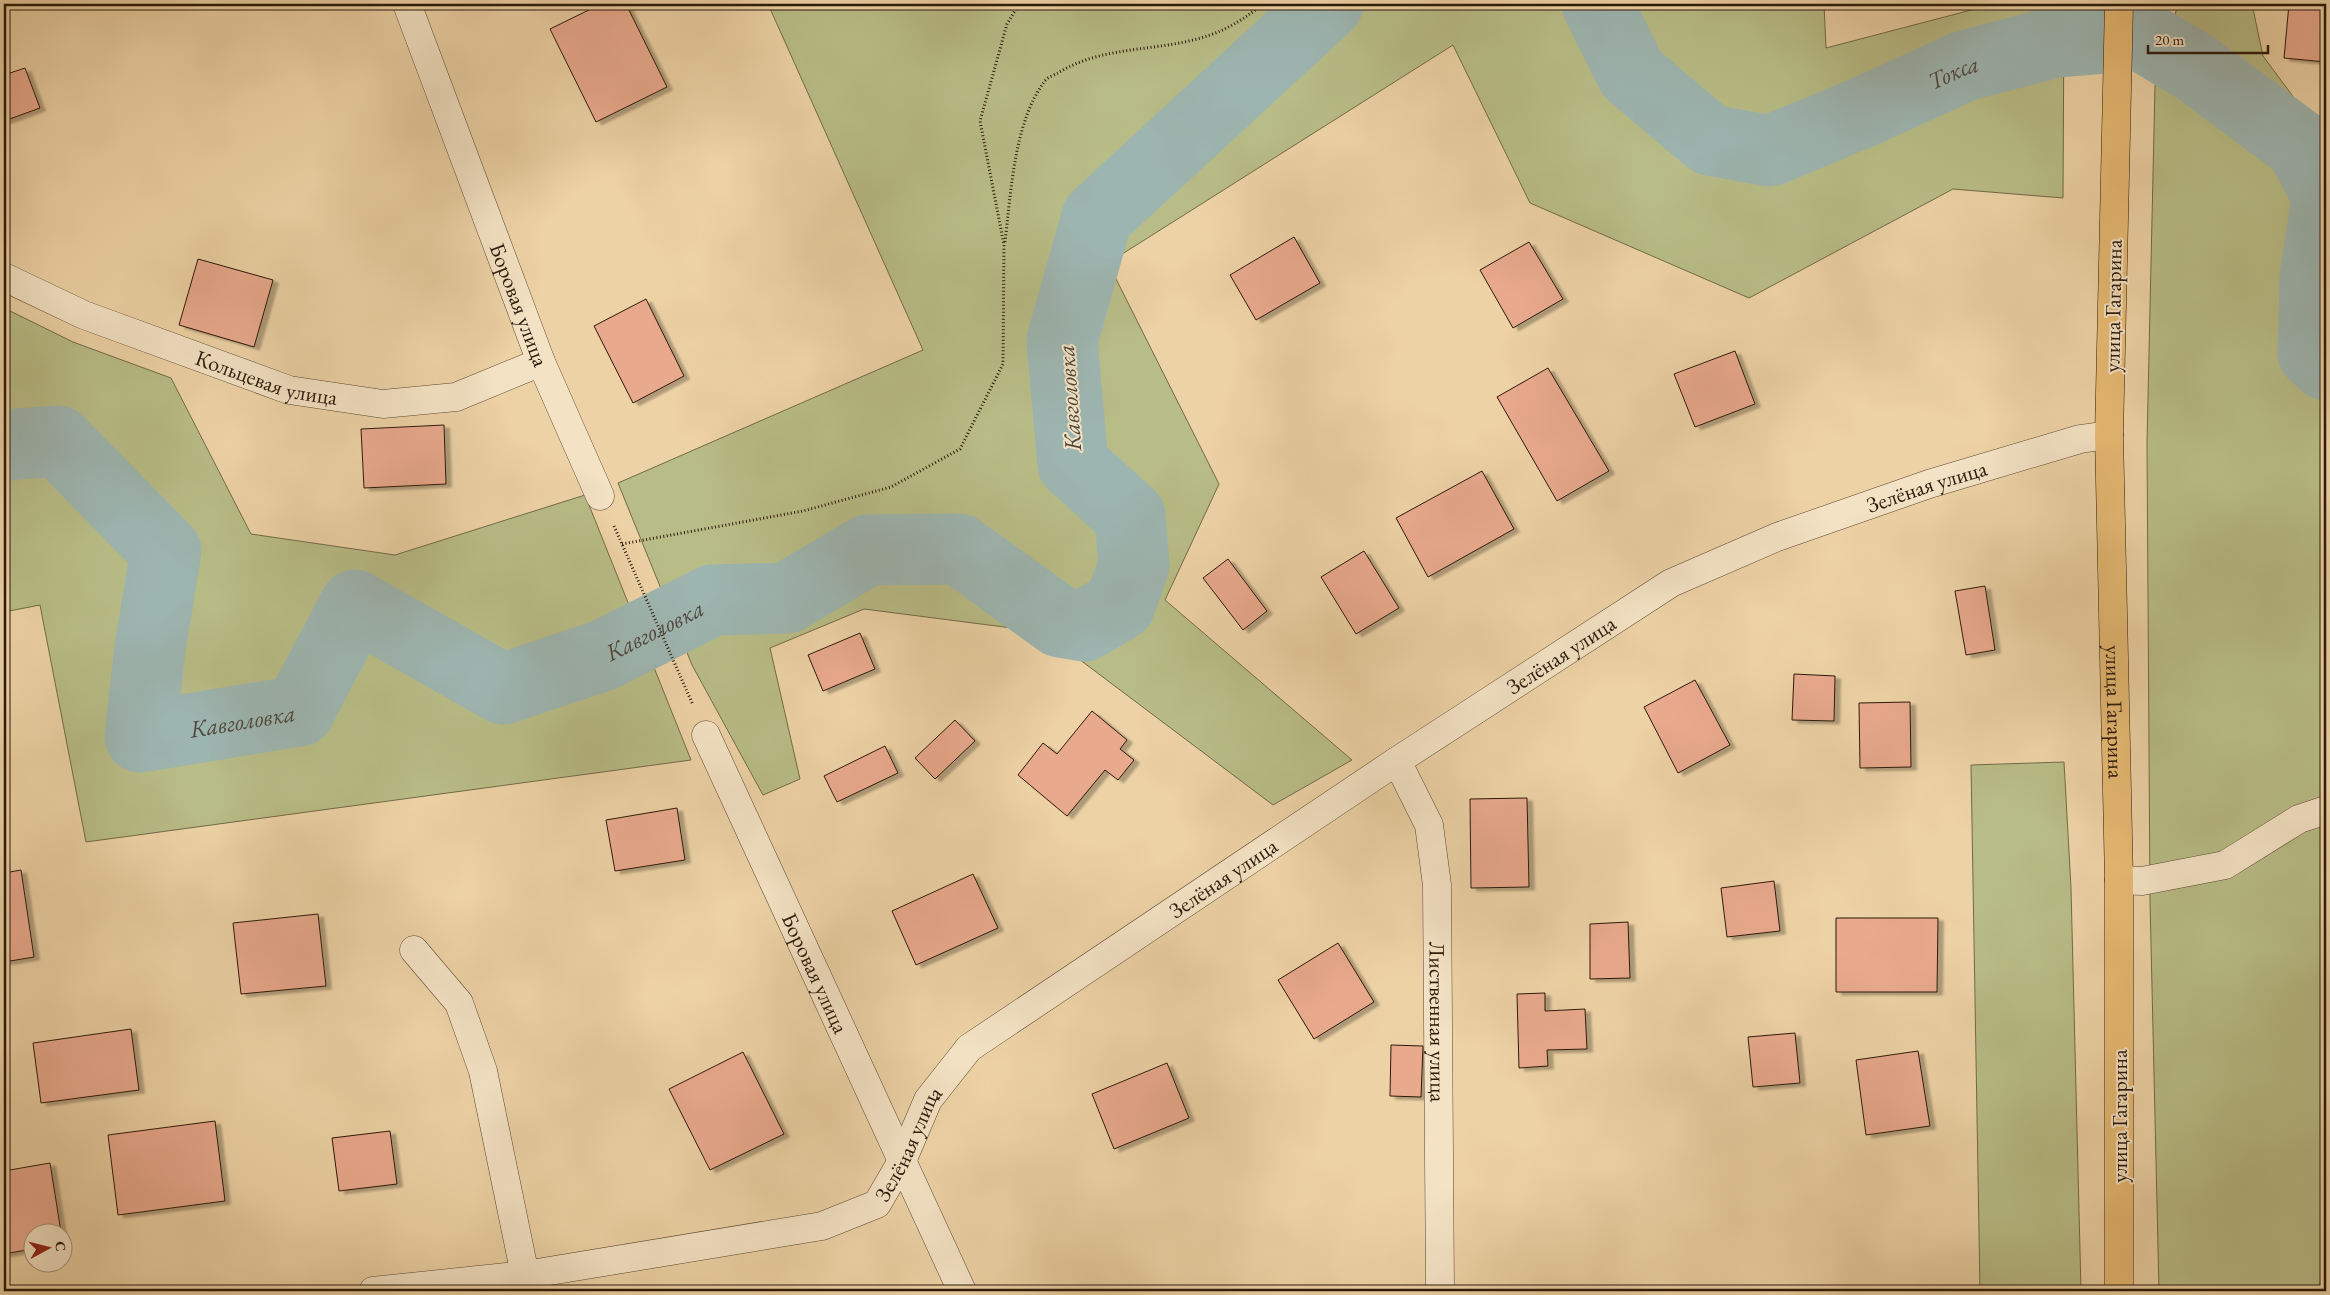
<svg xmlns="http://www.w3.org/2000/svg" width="2330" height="1295" font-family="'EB Garamond',serif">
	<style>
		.green { fill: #b8bc86; stroke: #726a48 }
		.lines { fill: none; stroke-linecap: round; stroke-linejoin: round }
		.river { stroke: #9db5b0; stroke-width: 71 }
		.building { fill: #e9a98d; stroke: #2c190a; filter: url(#shadow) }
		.minor-casing { stroke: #5c4731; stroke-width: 29 }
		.major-casing { stroke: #2c190a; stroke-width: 29 }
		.path { stroke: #2c190a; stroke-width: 3; stroke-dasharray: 1 2.5; stroke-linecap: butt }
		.minor { stroke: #f3e2c4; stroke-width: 28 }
		.major { stroke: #e6b972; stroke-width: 28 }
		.labels { text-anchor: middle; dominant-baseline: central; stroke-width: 4; stroke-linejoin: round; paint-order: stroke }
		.street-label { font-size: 22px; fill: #2c190a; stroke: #f3e2c4 }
		.water-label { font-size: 24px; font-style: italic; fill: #4e483c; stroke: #f3e2c4 }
	</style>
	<defs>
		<filter id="shadow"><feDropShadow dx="5.5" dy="3" stdDeviation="1" flood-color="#0004"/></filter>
	</defs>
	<rect width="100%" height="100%" fill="#edd2a5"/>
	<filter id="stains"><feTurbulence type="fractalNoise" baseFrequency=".004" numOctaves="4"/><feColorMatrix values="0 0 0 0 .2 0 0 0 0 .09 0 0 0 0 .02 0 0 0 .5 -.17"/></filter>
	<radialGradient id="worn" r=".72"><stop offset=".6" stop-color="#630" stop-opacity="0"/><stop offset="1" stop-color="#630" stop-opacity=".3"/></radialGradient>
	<path class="green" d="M768,4H1824L1826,48L1994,4H2064L2063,198L1953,189L1749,298L1530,203L1453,45L1108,263L1219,484L1165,600L1352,760L1273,805L1043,632L864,609L770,648L800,779L763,795L692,665L618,483L923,350Z
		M2178,4H2252L2263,56L2312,122L2326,134V1291H2159L2150,900L2147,443L2155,86Z
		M4,308L73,342L171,378L251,534L395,555L585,495L691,760L86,842L40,605L4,612Z
		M2064,762L2071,888L2081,1291H1980L1971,765Z"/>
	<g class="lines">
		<g class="river">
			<path id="s1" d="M1597,4L1632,74L1710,140L1770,151L1868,110L1964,66L2056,42L2141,35L2196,68L2301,146L2326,194"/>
			<path d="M2326,206L2315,278L2313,353L2326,365"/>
			<path id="s2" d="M4,445L58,441L166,551L150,648L140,737L299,711L355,605L503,689L604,655L713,600L787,598L868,550L959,549L1060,622L1084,626L1120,605L1134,565L1130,516L1073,464L1062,341L1097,217L1328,4"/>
		</g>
	</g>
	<path class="building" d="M601,4H626L667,87L596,122L550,29Z
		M2289,4H2326V62L2284,58Z
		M25,68L40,108L4,121V75Z
		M1294,237L1320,283L1256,320L1230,275Z
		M1529,242L1563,299L1513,328L1480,270Z
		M198,259L273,280L254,347L179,325Z
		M646,299L684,376L633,403L594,326Z
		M1735,351L1755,404L1695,427L1674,374Z
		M1548,368L1609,471L1557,501L1497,397Z
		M444,425L446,484L364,488L361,429Z
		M1482,471L1514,529L1428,577L1396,518Z
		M1364,551L1399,608L1356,634L1321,577Z
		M1228,559L1267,611L1243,630L1203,578Z
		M1985,586L1995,650L1966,655L1955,591Z
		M860,633L875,669L823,691L808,655Z
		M1794,674L1835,676L1834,721L1792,720Z
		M1695,680L1730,745L1678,773L1644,707Z
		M1910,702L1911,767L1860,768L1859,703Z
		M1092,711L1127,740L1120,749L1134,760L1118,780L1105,770L1067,816L1018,775L1043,743L1057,754Z
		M955,720L975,741L935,779L915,758Z
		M885,746L898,773L837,802L824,776Z
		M1527,798L1529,887L1471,888L1470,799Z
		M677,808L685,860L615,871L606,820Z
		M21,870L34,957L4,962V873Z
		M973,874L998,928L916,965L892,911Z
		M1774,881L1780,931L1727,937L1721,888Z
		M318,914L326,986L241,994L233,923Z
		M1836,918H1938L1937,992H1836Z
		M1628,922L1630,978L1590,979V924Z
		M1338,943L1374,1002L1314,1039L1278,980Z
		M1545,993V1011L1585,1009L1587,1049L1547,1050L1548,1066L1519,1068L1517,994Z
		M131,1029L139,1090L41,1103L33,1043Z
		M1795,1033L1800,1083L1753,1087L1748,1037Z
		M1391,1045L1423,1046L1421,1097L1390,1096Z
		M1918,1051L1930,1126L1866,1135L1856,1060Z
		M743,1052L784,1134L710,1170L669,1089Z
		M1167,1063L1189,1118L1114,1149L1092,1094Z
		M215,1121L225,1201L118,1215L108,1135Z
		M390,1131L397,1184L339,1191L332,1138Z
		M50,1163L61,1232H32V1249L4,1254V1171Z"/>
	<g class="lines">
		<defs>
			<g id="minor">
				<path id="s3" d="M407,4L541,362L600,496"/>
				<path id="s4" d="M4,277L84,315L289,390L383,404L456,397L541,362"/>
				<path id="s5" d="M706,735L962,1291"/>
				<path id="s6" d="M1397,761L1429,825L1437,885L1440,1291"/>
				<path d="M2119,880L2142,881L2225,865L2299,819L2326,810"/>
				<path d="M414,950L459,1003L483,1071L525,1275"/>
				<path id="s7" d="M373,1291L525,1275L822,1226L877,1204L902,1161L928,1100L969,1048L1397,761L1671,583L1777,537L1929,484L2080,439L2109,435"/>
			</g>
			<g id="major">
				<path id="s8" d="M2119,4L2109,435L2119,880V1291"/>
			</g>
		</defs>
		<use href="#minor" class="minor-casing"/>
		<use href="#major" class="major-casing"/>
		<path class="path" d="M1005,242C1011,193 1014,121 1045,81C1048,77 1054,75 1058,73C1098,48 1145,51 1189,41C1220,34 1239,23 1263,4
			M614,526L693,705
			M622,544L803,511L891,487L960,449L1003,364L1004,245L980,121L1007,24L1019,4"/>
		<use href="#minor" class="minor"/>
		<use href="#major" class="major"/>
	</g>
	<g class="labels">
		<g class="street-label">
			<text stroke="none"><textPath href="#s3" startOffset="321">Боровая улица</textPath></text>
			<text transform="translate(2113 306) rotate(-89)">улица Гагарина</text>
			<text stroke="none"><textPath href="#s4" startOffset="282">Кольцевая улица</textPath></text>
			<text stroke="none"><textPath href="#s7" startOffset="1811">Зелёная улица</textPath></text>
			<text stroke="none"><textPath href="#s7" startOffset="1406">Зелёная улица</textPath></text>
			<text stroke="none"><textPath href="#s8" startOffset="708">улица Гагарина</textPath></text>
			<text stroke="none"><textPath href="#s7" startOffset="1001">Зелёная улица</textPath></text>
			<text stroke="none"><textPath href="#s5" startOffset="262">Боровая улица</textPath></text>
			<text stroke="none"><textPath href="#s6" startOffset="269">Лиственная улица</textPath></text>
			<text transform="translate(2119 1116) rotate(-90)">улица Гагарина</text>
			<text stroke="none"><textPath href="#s7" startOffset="581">Зелёная улица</textPath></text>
		</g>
		<g class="water-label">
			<text stroke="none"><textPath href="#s1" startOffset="441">Токса</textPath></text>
			<text transform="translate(1069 398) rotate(-94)">Кавголовка</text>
			<text stroke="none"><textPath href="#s2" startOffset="1010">Кавголовка</textPath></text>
			<text stroke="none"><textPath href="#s2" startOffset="500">Кавголовка</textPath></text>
		</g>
	</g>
	<rect width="2330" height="1295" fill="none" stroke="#edd2a5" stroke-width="20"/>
	<rect x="5" y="5" width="2320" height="1285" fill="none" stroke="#2c190a" stroke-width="2.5"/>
	<rect x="10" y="10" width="2310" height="1275" fill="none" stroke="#2c190a"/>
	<g transform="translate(48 1248) rotate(83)"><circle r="24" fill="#f3e2c4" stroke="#a3927a"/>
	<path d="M0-4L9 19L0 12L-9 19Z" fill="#8f2418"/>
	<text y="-8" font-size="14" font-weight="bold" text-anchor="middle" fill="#2c190a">С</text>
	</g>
	<path d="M2148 45v8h120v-8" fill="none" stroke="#2c190a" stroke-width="2.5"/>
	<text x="2155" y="45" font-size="15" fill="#2c190a" stroke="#f3e2c4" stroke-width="4" paint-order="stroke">20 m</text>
	<rect width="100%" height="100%" filter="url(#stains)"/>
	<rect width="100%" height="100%" fill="url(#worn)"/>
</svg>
